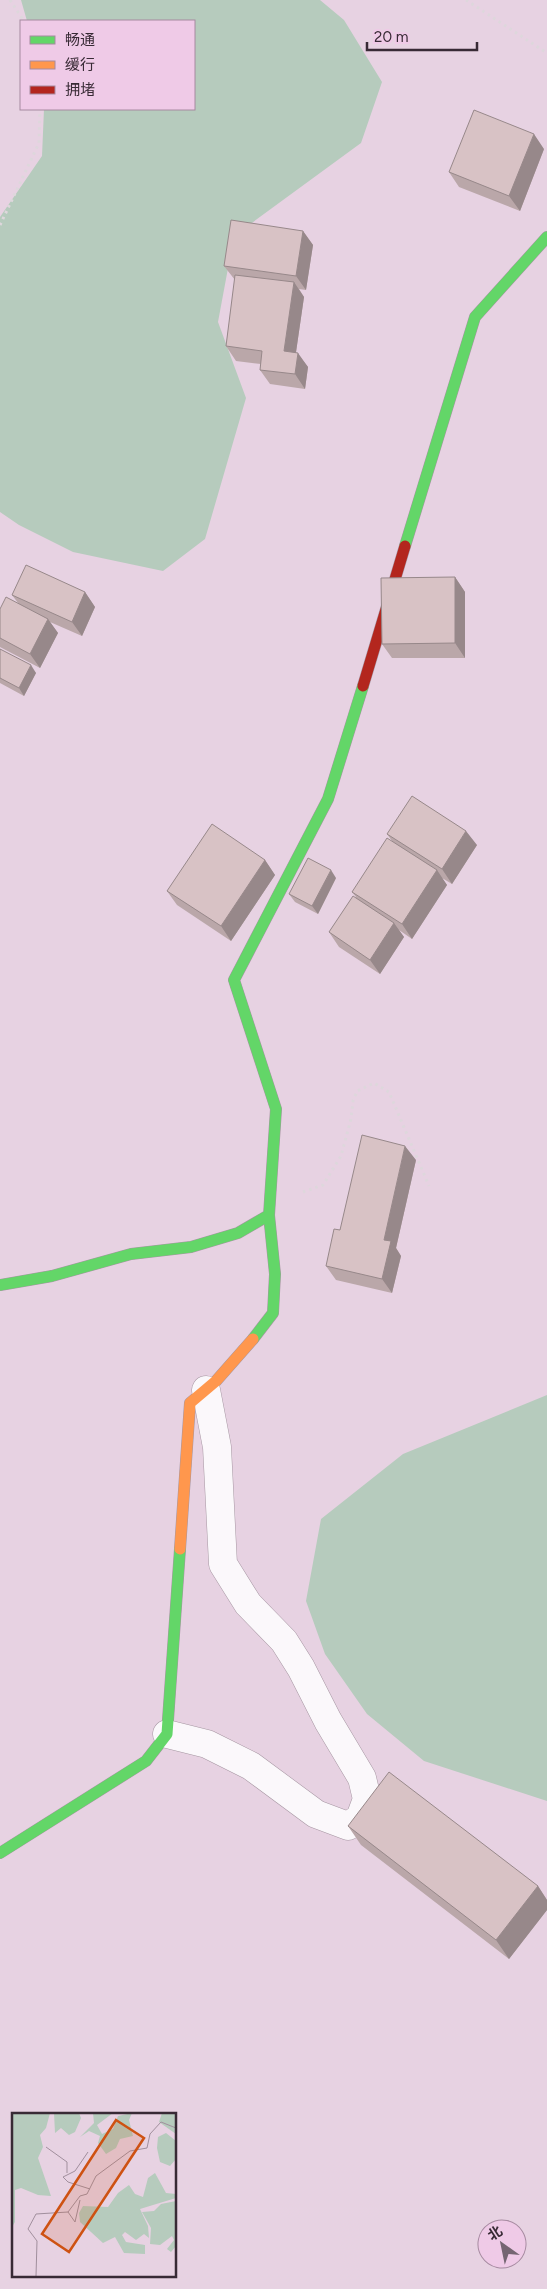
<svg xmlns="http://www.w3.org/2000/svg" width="547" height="2289" font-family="Figtree,'Noto Sans SC',sans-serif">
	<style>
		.green { fill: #b6cbbd }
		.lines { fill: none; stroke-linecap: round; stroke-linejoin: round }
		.street-casing { stroke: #a696a2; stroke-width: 29 }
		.fast-casing { stroke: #a696a2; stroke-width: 12 }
		.slow-casing { stroke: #a696a2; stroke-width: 12 }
		.jam-casing { stroke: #a696a2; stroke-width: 12 }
		.path { stroke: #ded7dc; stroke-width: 3; stroke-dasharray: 2.5 4; stroke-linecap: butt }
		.street { stroke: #fbf8fb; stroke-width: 28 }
		.fast { stroke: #63d668; stroke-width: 11 }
		.slow { stroke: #ff974d; stroke-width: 11 }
		.jam { stroke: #b3261e; stroke-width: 11 }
		.wall { fill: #baa7a9 }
		.shaded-wall { fill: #97888a }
		.building { fill: #d8c2c5; stroke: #97888a }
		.inset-road { fill: none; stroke: #a18f9d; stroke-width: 1 }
		.view { fill: #ce5212; fill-opacity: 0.15; stroke: #ce5212; stroke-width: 2.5 }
		.inset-edge { fill: none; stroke: #382a35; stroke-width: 2.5 }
	</style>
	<rect width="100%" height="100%" fill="#e7d2e2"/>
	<path class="green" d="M21,0H320L344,20L382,82L361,143L234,236L218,322L246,398L205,539L163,571L73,552L19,525L0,512V217L42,156L44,109H194V21H27Z
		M547,1395V1801L424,1761L367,1714L325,1654L306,1601L321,1519L403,1454Z"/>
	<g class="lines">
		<defs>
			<path id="street" d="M167,1734L207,1744L251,1766L316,1814L348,1826L360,1818L367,1799L362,1778L328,1721L301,1668L284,1641L248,1604L223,1564L217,1447L206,1390"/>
			<path id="fast" d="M405,546L475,317L547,237
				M0,1285L52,1276L131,1254L191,1247L238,1233L269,1215
				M253,1339L273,1313L275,1274L269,1215L276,1109L234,980L328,799L363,686
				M0,1853L146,1761L167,1734L180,1549"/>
			<path id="slow" d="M180,1549L190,1403L216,1381L253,1339"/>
			<path id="jam" d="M363,686L405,546"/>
		</defs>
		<use href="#street" class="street-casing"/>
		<use href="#fast" class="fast-casing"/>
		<use href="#slow" class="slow-casing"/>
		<use href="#jam" class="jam-casing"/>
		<path class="path" d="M10,0L24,21
			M466,0L547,53
			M0,225L39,143L40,109
			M303,1192L323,1185L341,1156L351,1119L353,1101L357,1091L374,1083L389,1092L429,1186"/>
		<use href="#street" class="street"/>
		<use href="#fast" class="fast"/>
		<use href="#slow" class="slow"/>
		<use href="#jam" class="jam"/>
	</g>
	<path class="wall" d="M544,149L520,211L459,187L449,172Z
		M303,231L313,245L306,290L299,289L304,297L296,352L308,367L305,389L270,384L260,370L261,364L236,361L226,346L235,280L224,266Z
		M455,577L465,592V658H392L382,644Z
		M85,592L95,607L82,636L50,622L58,633L40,668L0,647V609L18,603L12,595Z
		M0,649L36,673L24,696L0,683Z
		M387,834L477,845L452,884L442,878L447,885L412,939L399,930L404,937L380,974L339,947L329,932L356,897L352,892L392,841Z
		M265,860L275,875L231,941L177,905L167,891Z
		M336,878L318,914L295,902L289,894Z
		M416,1160L396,1248L401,1256L392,1293L336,1280L326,1266Z
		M348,1826L538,1886L547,1900V1910L509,1959L361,1845Z"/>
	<path class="shaded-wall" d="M534,134L544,149L520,211L509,196Z
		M303,231L313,245L306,290L296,276Z
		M294,282L304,297L294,366L284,351Z
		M298,353L308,367L305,389L295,374Z
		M455,577L465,592V658L455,643Z
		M85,592L95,607L82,636L72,622Z
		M48,619L58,633L40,668L30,654Z
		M31,665L36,673L24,696L19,688Z
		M466,831L477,845L452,884L442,869Z
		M265,860L275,875L231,941L221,926Z
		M331,870L336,878L318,914L312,906Z
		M437,870L447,885L412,939L402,924Z
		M394,923L404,937L380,974L370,960Z
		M405,1146L416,1160L396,1248L401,1256L392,1293L382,1279L384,1240Z
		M538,1886L547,1900V1910L509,1959L496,1940Z"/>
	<path class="building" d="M474,110L534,134L509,196L449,172Z
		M231,220L303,231L296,276L224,266Z
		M235,275L294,282L284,351L298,353L295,374L260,370L262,351L226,346Z
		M26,565L85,592L72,622L12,595Z
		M455,577V643L382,644L381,578Z
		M6,597L48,619L30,654L0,638V609Z
		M0,649L31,665L19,688L0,678Z
		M412,796L466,831L442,869L387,834Z
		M212,824L265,860L221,926L167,891Z
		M387,838L437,870L402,924L352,892Z
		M308,858L331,870L312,906L289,894Z
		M353,896L394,923L370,960L329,932Z
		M362,1135L405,1146L384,1240L391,1241L382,1279L326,1266L334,1229L340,1230Z
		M389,1772L538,1886L496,1940L348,1826Z"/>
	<g transform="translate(12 2113)">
		<rect width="164" height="164" fill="#e7d2e2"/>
		<path d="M0,0H38L34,15L28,22L31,34L26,45L39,83L26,82L9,75L3,77V109L0,114ZM42,0H67L69,5L63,19L57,22L49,15L43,20ZM81,0H101L85,12L90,21L101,16L106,3L120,0L117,7L121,23L108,26L104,35L94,41L86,30L88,23L77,18L68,24L82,10ZM150,0H164V21L147,9ZM154,20L164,28V46L158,53L148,49L145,35L146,24ZM143,60L154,80L164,81V85L128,96L136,113L137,125L132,121L124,127L113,119L110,122L114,129L133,132V141L112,140L103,124L91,130L68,109L67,100L71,93L96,94L106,80L117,72L123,81L131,84L136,65ZM164,88V133L159,139L155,136L162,127L160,123L148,132L138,131L139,115L130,99L142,98L149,91Z" fill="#b6cbbd"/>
		<path class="inset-road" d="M34,34L55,49V60M76,39L63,58L51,64L56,69L78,76M56,99L63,109L68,87M24,163L25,128L16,116L24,101L56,99L68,83L75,81L84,63L118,38L135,35L138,21L149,9L164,15"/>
		<path class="view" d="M104,7L132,25L57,139L30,121Z"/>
		<rect width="164" height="164" class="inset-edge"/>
	</g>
	<rect x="20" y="20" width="175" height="90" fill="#efcae7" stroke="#a68aa0"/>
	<rect x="30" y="36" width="25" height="8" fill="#63d668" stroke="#a68aa0"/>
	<text x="65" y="45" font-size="15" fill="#382a35">畅通</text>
	<rect x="30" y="61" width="25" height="8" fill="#ff974d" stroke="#a68aa0"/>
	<text x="65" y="70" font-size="15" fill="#382a35">缓行</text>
	<rect x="30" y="86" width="25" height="8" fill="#b3261e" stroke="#a68aa0"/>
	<text x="65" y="95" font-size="15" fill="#382a35">拥堵</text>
	<g transform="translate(502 2244) rotate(327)"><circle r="24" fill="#efcae7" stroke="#a68aa0"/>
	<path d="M0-4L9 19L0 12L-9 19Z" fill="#756572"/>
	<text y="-8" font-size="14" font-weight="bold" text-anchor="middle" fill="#382a35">北</text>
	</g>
	<path d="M367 42v8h110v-8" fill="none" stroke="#382a35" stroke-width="2.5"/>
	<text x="374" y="42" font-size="15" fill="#382a35" stroke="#efcae7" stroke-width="4" paint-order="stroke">20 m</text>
</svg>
